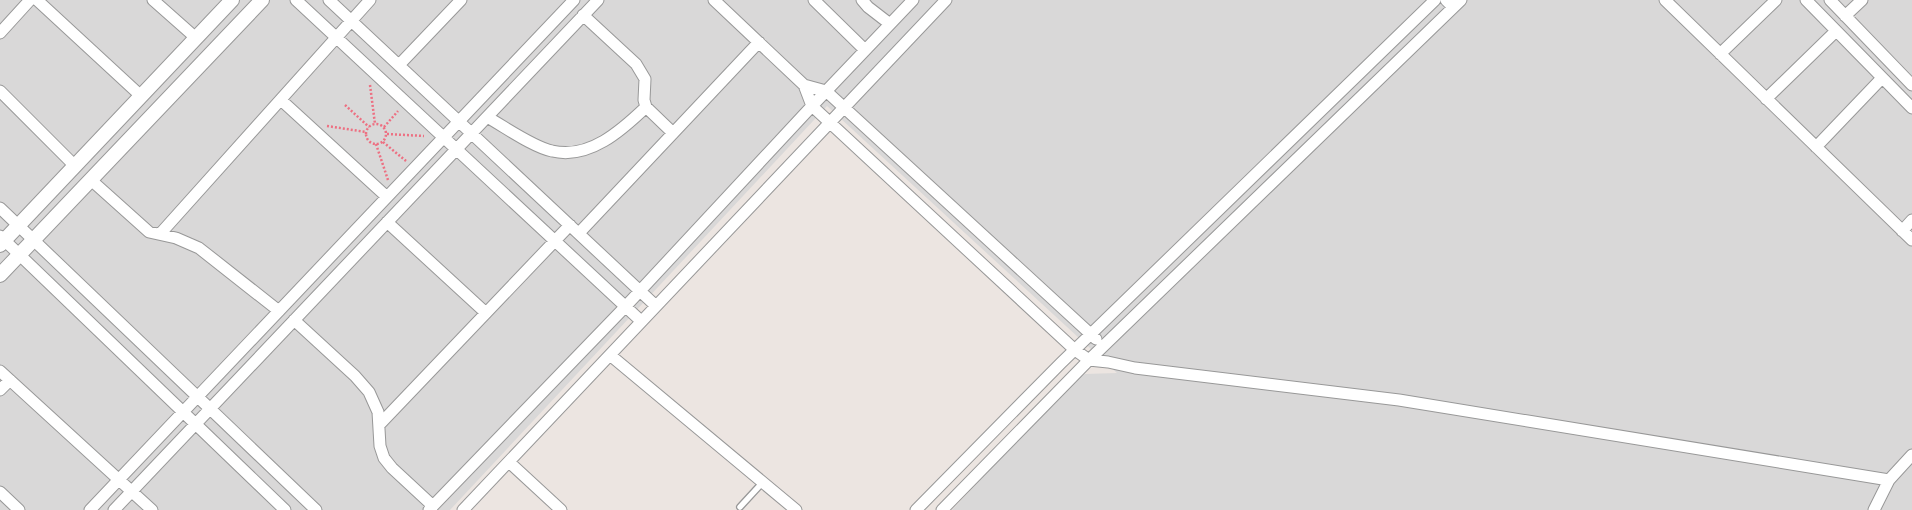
<svg xmlns="http://www.w3.org/2000/svg" width="1912" height="510" font-family="'Fira Sans Condensed',sans-serif">
	<style>
		.residential { fill: #d9d8d8 }
		.lines { fill: none; stroke-linecap: round; stroke-linejoin: round }
		.service-casing { stroke: #989898; stroke-width: 8 }
		.minor-casing { stroke: #989898; stroke-width: 13 }
		.tertiary-casing { stroke: #989898; stroke-width: 16 }
		.path { stroke: #ed7082; stroke-width: 2.5; stroke-dasharray: 2 2; stroke-linecap: butt }
		.service { stroke: #fff; stroke-width: 5.5 }
		.minor { stroke: #fff; stroke-width: 11 }
		.tertiary { stroke: #fff; stroke-width: 14 }
	</style>
	<rect width="100%" height="100%" fill="#ece5e1"/>
	<path class="residential" d="M0,0H1912V510H952L1074,381L1085,374L1117,373L827,106L450,510H0Z"/>
	<g class="lines">
		<defs>
			<path id="service" d="M740,507L763,482"/>
			<path id="minor" d="M37,0L141,96
				M153,0L196,38
				M296,0L641,321
				M329,0L656,306
				M714,0L804,85L812,106L1075,350L1089,360L1108,362L1135,368L1399,400L1889,480
				M814,0L865,50
				M862,0L868,7L890,24
				M1446,0L1453,7
				M1665,0L1912,240
				M1806,0L1912,108
				M1830,0L1912,85
				M583,15L636,64L645,79L644,100L646,107L673,133
				M1845,16L1862,0
				M0,33L30,0
				M1720,54L1776,0
				M399,65L461,0
				M804,85L826,91L1096,339
				M0,91L75,166
				M1766,99L1836,31
				M281,100L387,197
				M487,117C505,127 533,147 552,151C589,160 622,130 646,107
				M1816,147L1882,78
				M91,180L149,232L176,238L199,248L279,311
				M0,208L316,510
				M387,222L486,313
				M1902,231L1912,220
				M579,233L759,42
				M160,234L370,0
				M0,236L285,510
				M294,320L355,376L369,392L378,412L380,446L384,458L392,468L433,506
				M610,355L796,510
				M0,371L152,510
				M0,390L10,380
				M380,424L570,225
				M509,462L561,510
				M0,492L19,510
				M90,510L574,0
				M114,510L598,0
				M429,510L625,307L812,106L913,0
				M463,510L946,0
				M916,510L1061,363L1435,0
				M942,510L1089,360L1461,0
				M1874,510L1889,480L1912,455"/>
			<path id="tertiary" d="M0,245L232,0
				M0,275L262,0"/>
		</defs>
		<use href="#service" class="service-casing"/>
		<use href="#minor" class="minor-casing"/>
		<use href="#tertiary" class="tertiary-casing"/>
		<path class="path" d="M370,85L375,124
			M345,105L369,127
			M366 134a10 10 0 1 1 20 0a10 10 0 1 1-20 0Z
			M327,126L366,132
			M384,127L398,111
			M387,134L424,136
			M383,142L406,161
			M376,144L388,180"/>
		<use href="#service" class="service"/>
		<use href="#minor" class="minor"/>
		<use href="#tertiary" class="tertiary"/>
	</g>
</svg>
